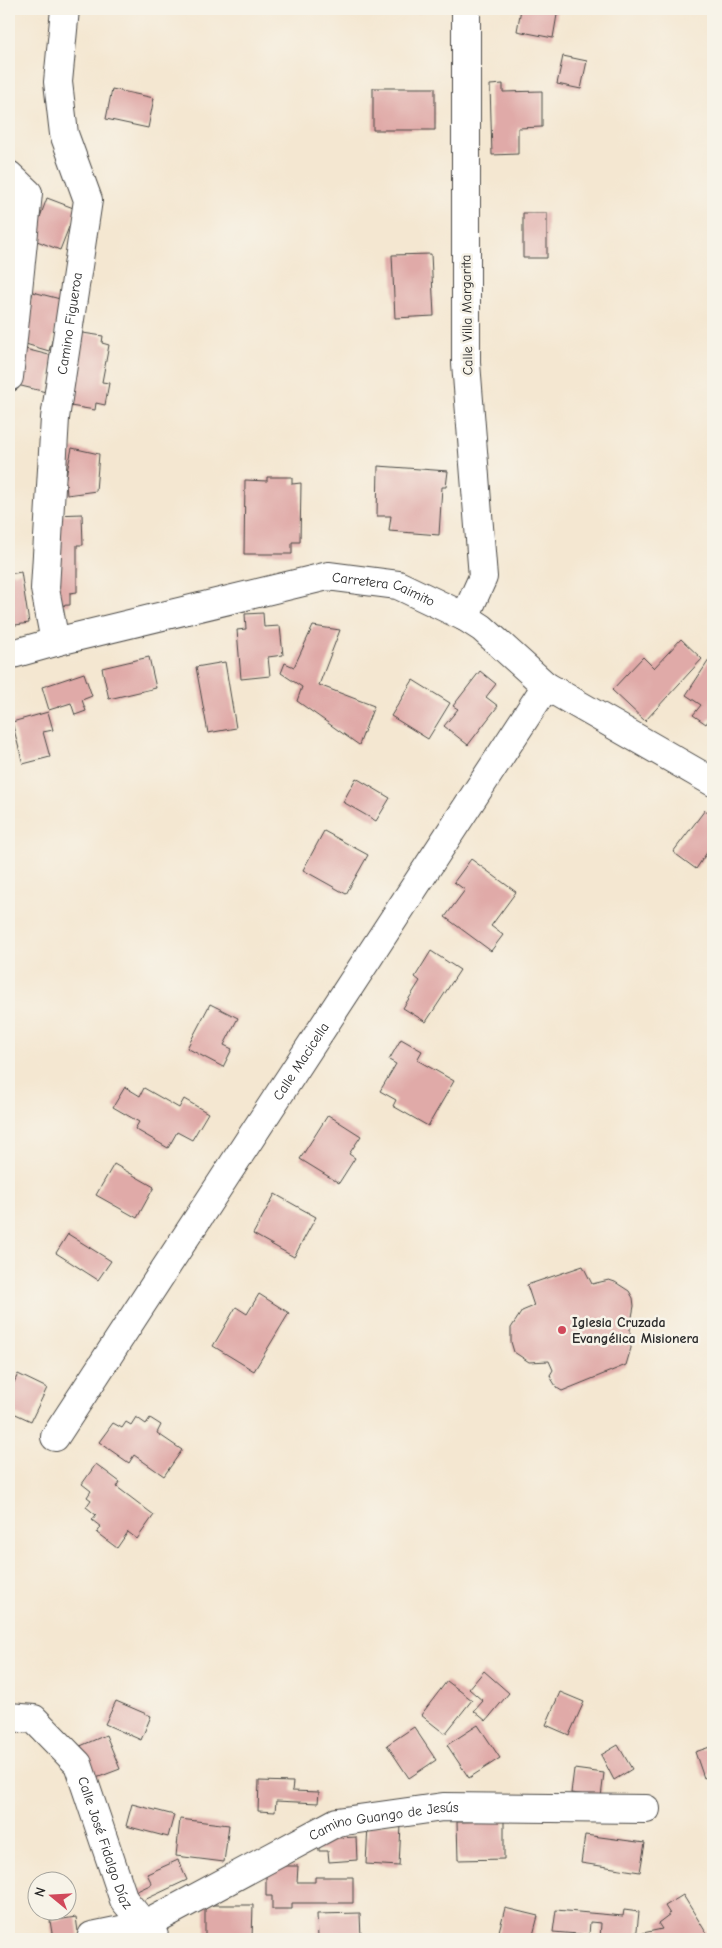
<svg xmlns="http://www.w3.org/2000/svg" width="722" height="1948" font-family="'Comic Neue',sans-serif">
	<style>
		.building { fill: #e0aaa8 }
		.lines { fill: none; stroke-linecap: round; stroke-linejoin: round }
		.minor-casing { stroke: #494744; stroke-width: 30 }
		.minor { stroke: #fff; stroke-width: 28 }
		.poi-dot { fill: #d1495b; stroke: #f7f3e8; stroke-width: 2 }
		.labels { text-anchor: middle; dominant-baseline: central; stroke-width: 5; stroke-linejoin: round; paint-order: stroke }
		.street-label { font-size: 14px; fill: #2b2b2b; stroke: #f7f3e8 }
		.poi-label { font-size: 14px; font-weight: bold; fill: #2b2b2b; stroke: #f7f3e8; text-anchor: start }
	</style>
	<rect width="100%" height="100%" fill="#f7f3e8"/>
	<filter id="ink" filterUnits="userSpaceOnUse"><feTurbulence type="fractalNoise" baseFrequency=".02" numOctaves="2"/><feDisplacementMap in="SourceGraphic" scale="10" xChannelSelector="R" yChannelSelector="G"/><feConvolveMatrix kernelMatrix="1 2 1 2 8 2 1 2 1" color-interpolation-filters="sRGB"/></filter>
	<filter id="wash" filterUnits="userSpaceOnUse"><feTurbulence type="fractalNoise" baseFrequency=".0096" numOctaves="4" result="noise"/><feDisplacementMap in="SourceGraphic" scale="20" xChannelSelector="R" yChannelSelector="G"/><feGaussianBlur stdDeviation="1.12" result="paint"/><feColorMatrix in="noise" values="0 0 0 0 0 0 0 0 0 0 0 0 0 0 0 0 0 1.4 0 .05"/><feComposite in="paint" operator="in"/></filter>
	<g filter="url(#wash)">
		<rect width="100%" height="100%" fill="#f4e7d1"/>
		<g id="blocks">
			<path class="building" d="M370,9H420V13L370,10Z
				M521,9H558L553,38L517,31Z
				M563,56L587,61L581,89L557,84Z
				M503,84V92L542,91V127L518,128V154L492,155L490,85Z
				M373,88H435V130H373Z
				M112,89L154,98L148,128L106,119Z
				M47,198L76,209L60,250L32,239Z
				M523,213H547V258H523Z
				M431,254L434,316L395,318L392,255Z
				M33,292L64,300L49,351L19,342Z
				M76,332L103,336L102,343L109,345L102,382L109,383L105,405L96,403L95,410L64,405Z
				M25,349L53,356L46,392L17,385Z
				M72,448L99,454L96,491L67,495L66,482L65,481Z
				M378,466L448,471L446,487H442L439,535L389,531L391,516H377Z
				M267,477H292V484L301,483L300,542H292V554H244L245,480L267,481Z
				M82,514L83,545H77V592L70,593V605L50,606L54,515Z
				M21,572L29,623L9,626V574Z
				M263,613L264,627L280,626L283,655L268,657L270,676L241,679L237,630L246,629L245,614Z
				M313,626L340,630L319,685L374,706L359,745L297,701L302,687L281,673L285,663L294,667Z
				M681,639L702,659L645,721L612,690L643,657L654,668Z
				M713,654V714L706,724L693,715L701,705L686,695Z
				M149,657L156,688L109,699L102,668Z
				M225,662L236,728L208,733L196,667Z
				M480,671L496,684L486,697L498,706L468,745L444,726L458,709L453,706Z
				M84,673L92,696L82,700L86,711L75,715L71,703L49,710L42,687Z
				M413,680L450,703L428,739L391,716Z
				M48,712L53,730L43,732L50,757L23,764L12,722Z
				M356,778L390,798L376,821L343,802Z
				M705,810L713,816V850L710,848L696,869L673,852Z
				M324,831L368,855L346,894L303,870Z
				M471,859L516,892L491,926L503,935L491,951L445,917L465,890L454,882Z
				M431,951L460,970L426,1022L403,1008L420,981L415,977Z
				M210,1004L238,1018L224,1045L232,1049L223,1067L187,1048Z
				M401,1039L422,1051L417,1060L454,1081L428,1126L393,1106L396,1100L380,1091L396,1064L389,1060Z
				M125,1087L140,1096L144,1088L179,1108L184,1099L208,1113L192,1140L177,1132L168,1148L135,1129L139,1122L113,1107Z
				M328,1115L361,1136L349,1154L355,1158L339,1183L300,1159Z
				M114,1164L154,1187L137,1218L96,1195Z
				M275,1194L316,1217L294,1257L253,1234Z
				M68,1234L111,1261L98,1280L56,1253Z
				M583,1266L592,1284L609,1280L615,1282L629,1291L633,1298L634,1306L630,1328L631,1348L626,1365L562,1391L557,1388L551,1378L550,1375L553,1370L549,1361L529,1362L514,1352L511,1342V1328L522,1311L534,1306L527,1285Z
				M259,1294L289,1313L254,1371L213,1346L236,1307L247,1314Z
				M18,1374L47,1388L31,1421L9,1411V1393Z
				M136,1417L146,1424L150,1418L161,1425L157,1433L182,1450L164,1476L134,1455L129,1463L99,1442L113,1423L122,1428L126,1422L131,1425Z
				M96,1464L120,1482L117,1487L154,1515L137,1539L128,1532L117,1548L97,1533L101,1527L92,1520L96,1515L86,1507L91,1500L87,1497L91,1491L82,1484Z
				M484,1671L509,1693L486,1721L474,1711L483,1701L469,1689Z
				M447,1681L472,1700L445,1734L421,1715Z
				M560,1692L584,1702L569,1735L546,1725Z
				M116,1701L151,1716L141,1740L105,1724Z
				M478,1725L500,1758L469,1778L447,1745Z
				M414,1727L436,1760L409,1778L387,1745Z
				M106,1735L120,1769L91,1780L78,1747Z
				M618,1745L632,1769L614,1780L601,1755Z
				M713,1746V1774L704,1778L695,1752Z
				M574,1769L604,1773L601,1797L571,1793Z
				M259,1781L293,1782L292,1791L319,1792L318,1803L276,1801L275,1812L258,1811Z
				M132,1804L174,1815L168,1837L126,1826Z
				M180,1819L229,1825L224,1862L176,1856Z
				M504,1821V1859L458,1860L457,1822Z
				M368,1825H401L399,1866L366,1864Z
				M585,1835L645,1843L640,1872L581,1863Z
				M356,1837L357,1860L329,1862L328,1851H319V1839Z
				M178,1860L187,1880L140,1902L135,1892L152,1884L147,1874Z
				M266,1866H298L297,1882H315V1877H353V1903H292V1909H272V1896H266Z
				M683,1895L710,1939H644L643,1933L662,1929L658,1923L670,1914L665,1906Z
				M205,1905H253L252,1939H205Z
				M505,1908L538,1916L532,1939H497Z
				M556,1910L623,1916L624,1910L639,1912L636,1939H600L601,1923L590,1922L589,1935L553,1932Z
				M360,1913L361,1939H318L317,1914Z
				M76,1917L79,1939H53L50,1921Z"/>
		</g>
	</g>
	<g filter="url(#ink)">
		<use href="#blocks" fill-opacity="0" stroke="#494744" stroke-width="1"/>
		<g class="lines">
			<defs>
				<g id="minor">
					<path d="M9,175L28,193L9,377"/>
					<path d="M465,617L483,577L466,363V9"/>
					<path id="s1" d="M55,642L45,589L55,418L88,200L64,134L58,82L65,9"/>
					<path id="s2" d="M9,655L55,642L328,576L398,585L465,617L482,628L546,686L713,782"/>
					<path id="s3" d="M55,1437L546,686"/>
					<path id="s4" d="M9,1717L34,1719L78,1764L124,1900L154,1936"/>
					<path id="s5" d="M91,1939L92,1936L145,1925L337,1822L443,1807L646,1809"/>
				</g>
			</defs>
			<use href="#minor" class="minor-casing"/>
			<use href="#minor" class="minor"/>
		</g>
	</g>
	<circle class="poi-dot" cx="562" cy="1330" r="5"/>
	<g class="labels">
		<g class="street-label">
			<text transform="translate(467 315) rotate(-91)">Calle Villa Margarita</text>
			<text stroke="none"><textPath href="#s1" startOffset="321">Camino Figueroa</textPath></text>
			<text stroke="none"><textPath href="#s2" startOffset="386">Carretera Caimito</textPath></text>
			<text stroke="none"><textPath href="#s3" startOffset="449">Calle Macicella</textPath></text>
			<text stroke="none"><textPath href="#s5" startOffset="321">Camino Guango de Jesús</textPath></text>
			<text stroke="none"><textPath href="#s4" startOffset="171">Calle José Fidalgo Díaz</textPath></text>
		</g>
		<g class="poi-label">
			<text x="572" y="1322">Iglesia Cruzada<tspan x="572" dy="16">Evangélica Misionera</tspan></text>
		</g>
	</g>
	<rect width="722" height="1948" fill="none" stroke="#f7f3e8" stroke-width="30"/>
	<g transform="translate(52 1896) rotate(288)"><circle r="24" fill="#f7f3e8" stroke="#a5a39c"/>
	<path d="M0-4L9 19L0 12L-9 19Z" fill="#d1495b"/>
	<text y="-8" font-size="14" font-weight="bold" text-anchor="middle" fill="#2b2b2b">N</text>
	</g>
</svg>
